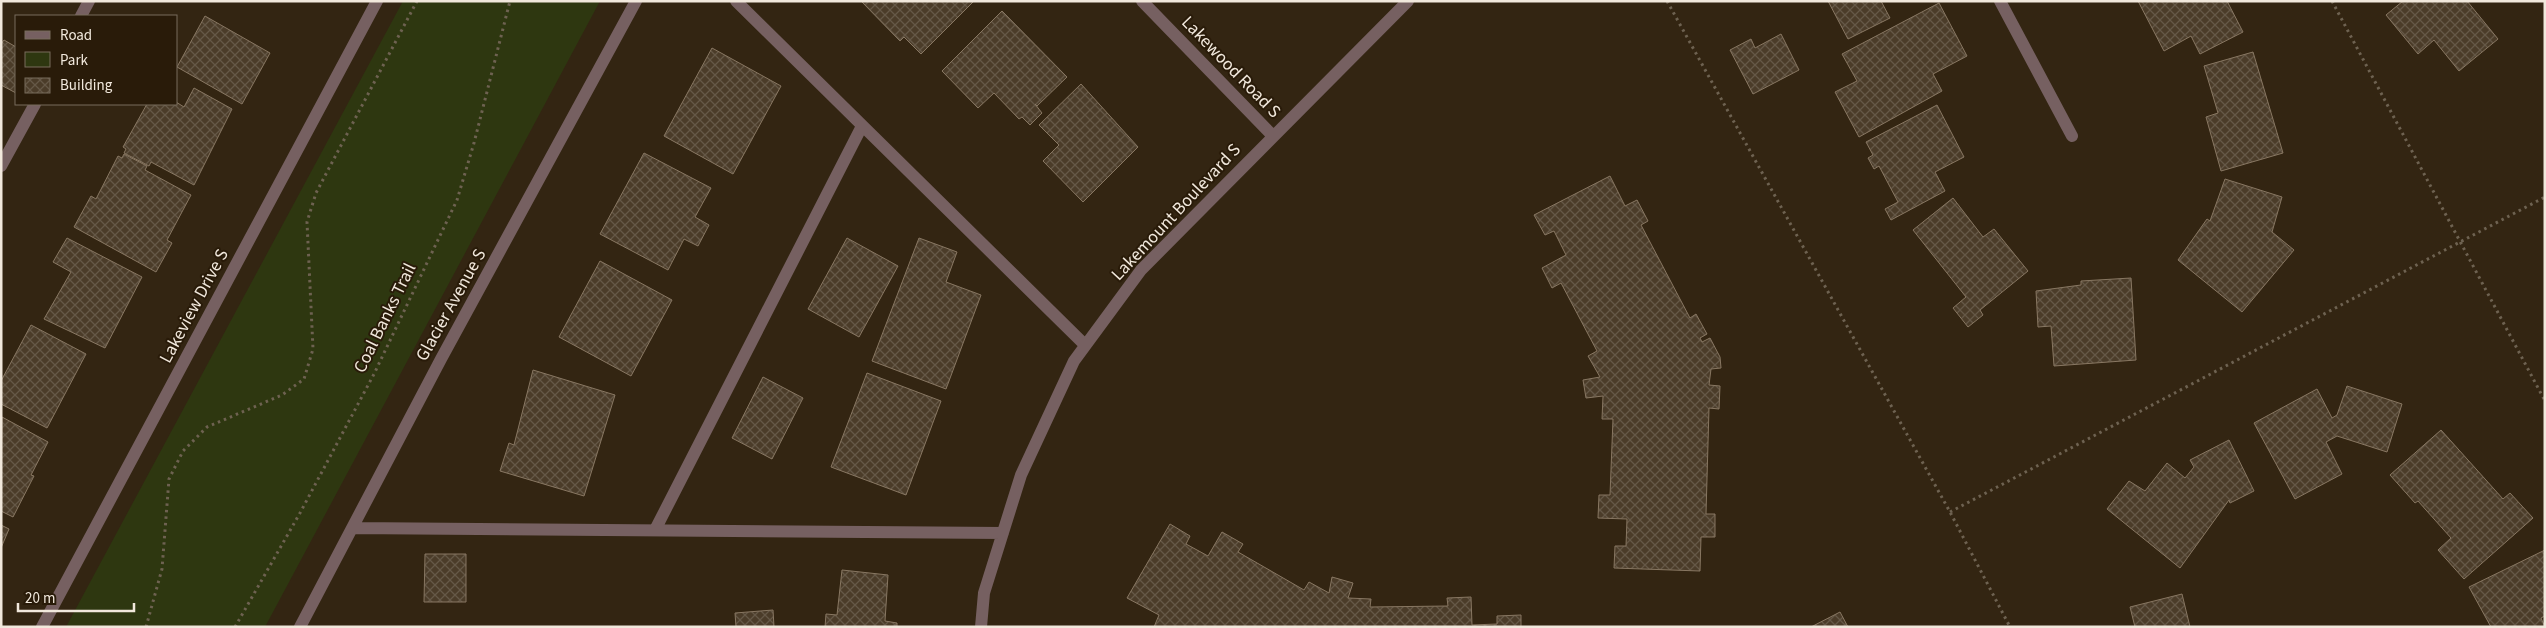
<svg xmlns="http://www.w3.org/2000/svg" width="2546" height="628" font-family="'Source Sans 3',sans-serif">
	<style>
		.park { fill: #2e3710 }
		.building { fill: url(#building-cross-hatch); stroke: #887762 }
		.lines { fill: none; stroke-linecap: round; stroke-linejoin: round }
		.path { stroke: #6e6251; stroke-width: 3; stroke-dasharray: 2.5 4; stroke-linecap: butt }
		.minor { stroke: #766061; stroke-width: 12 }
		.labels { text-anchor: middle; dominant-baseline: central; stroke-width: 4; stroke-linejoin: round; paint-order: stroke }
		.street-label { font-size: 18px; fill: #f1e8dc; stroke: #291b09 }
	</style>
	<defs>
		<pattern id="building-cross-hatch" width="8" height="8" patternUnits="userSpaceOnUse" patternTransform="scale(1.25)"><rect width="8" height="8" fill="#4b3c29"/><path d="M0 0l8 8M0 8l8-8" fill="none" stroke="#655847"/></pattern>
	</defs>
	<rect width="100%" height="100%" fill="#332512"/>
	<path class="park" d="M403,1H600L265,627H66Z"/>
	<path class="building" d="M861,1H974L921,54L904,37L900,41Z
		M1828,1H1881L1890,18L1848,39Z
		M2138,1H2227L2243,32L2200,54L2191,36L2164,51Z
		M2403,1H2467L2498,39L2459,71L2434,40L2418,54L2386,15Z
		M1939,3L1967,56L1933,74L1942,91L1859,137L1835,92L1857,81L1842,54Z
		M1002,11L1067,77L1037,106L1035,104L1042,113L1030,125L1022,117L1019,119L994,93L978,108L942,71Z
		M205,16L270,53L242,104L177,67Z
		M1781,34L1799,70L1753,94L1730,50L1751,39L1755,48Z
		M4,40L16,47V93L1,85V44Z
		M712,48L781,86L733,174L664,136Z
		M2253,52L2283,153L2221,171L2206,117L2218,113L2204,66Z
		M1081,84L1138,147L1083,202L1043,161L1059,145L1039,125Z
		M194,88L232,109L194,185L151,162L149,166L124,153L126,149L123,147L147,104L176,102L184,107Z
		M1937,105L1964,157L1935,172L1945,191L1891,220L1885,209L1898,202L1879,166L1874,169L1868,158L1873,155L1866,142Z
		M644,153L711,188L695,217L709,225L698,246L684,239L668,270L600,234Z
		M124,154L147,166L145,170L191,195L167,240L172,243L156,272L74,227L91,196L96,199L118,156L122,158Z
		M1610,176L1625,206L1637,200L1648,221L1641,225L1690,318L1696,314L1707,334L1700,338L1702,342L1710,338L1720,357L1721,368L1711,369L1709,385L1720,386L1719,409L1709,408L1706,514H1715V537H1701L1700,571L1614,568L1615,546H1626L1627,519L1598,518L1599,495H1610L1613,419H1602L1603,396L1586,398L1583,380L1600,377L1588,356L1597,351L1561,283L1552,288L1542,268L1566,255L1554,231L1545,235L1534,215Z
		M2225,179L2282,197L2272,232L2294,250L2242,312L2178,260L2207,219L2210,221Z
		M1953,198L1983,237L1994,229L2028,271L1980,310L1983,315L1968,327L1953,308L1966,297L1913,230Z
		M67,238L142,277L105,348L44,319L71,272L53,262Z
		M847,238L898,266L859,337L808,309Z
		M919,238L957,252L946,282L981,295L946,389L872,361Z
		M600,261L672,300L631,376L559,337Z
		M2131,278L2136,360L2054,366L2051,326L2038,327L2036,291L2081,285V281Z
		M31,325L86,354L47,428L1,404V381Z
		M533,370L615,395L584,496L500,471L509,443L514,445Z
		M867,373L941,401L906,495L831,467Z
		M763,377L803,398L772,459L732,438Z
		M2347,386L2402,404L2387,452L2337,436L2326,442L2342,474L2295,499L2254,423L2317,389L2332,418L2337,415Z
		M2,417L48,442L31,475L34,476L13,517L1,511Z
		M2441,430L2503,499L2510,493L2533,518L2464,579L2438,550L2451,538L2418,501L2415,503L2390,475Z
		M2229,440L2254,491L2230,503L2229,500L2180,568L2107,509L2129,481L2145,491L2167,463L2185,478L2194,467L2190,460Z
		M1170,524L1190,536L1186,544L1208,556L1222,532L1243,544L1238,552L1304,590L1309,582L1329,593L1332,577L1353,583L1348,598L1371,599L1370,607L1448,606L1447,598L1471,597L1472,625L1497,624V616L1521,615V627H1154L1159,615L1127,598Z
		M1,525L9,529L1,548Z
		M2545,550V616L2541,618L2545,627H2491L2469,587Z
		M425,554H466V602H424Z
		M842,570L888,575L885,621L897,623V627H825L826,614L837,615Z
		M2182,594L2190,627H2135L2130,607Z
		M773,610L774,627H736L735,613Z
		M1840,612L1848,627H1811Z"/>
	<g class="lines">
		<path class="path" d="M1667,1L1950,512L2010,627
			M2332,1L2545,401
			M1950,512L2545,197
			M146,627L162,569L169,479L183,451L207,427L282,395L304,379L313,349L307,222L316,193L417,1
			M235,627L300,513L374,374L457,200L474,143L510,1"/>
		<path class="minor" d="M736,1L1085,345
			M1142,1L1273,136
			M2000,1L2072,136
			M81,16L89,1
			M1,166L35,104
			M352,528L1003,533
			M655,530L862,126
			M42,627L377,1
			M300,627L441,359L636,1
			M981,627L984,593L1021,475L1074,361L1141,270L1408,1"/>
	</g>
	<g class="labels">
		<g class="street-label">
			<text transform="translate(1231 67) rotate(46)">Lakewood Road S</text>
			<text transform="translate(1176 212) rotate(-47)">Lakemount Boulevard S</text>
			<text transform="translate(451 305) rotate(-61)">Glacier Avenue S</text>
			<text transform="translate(194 306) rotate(-62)">Lakeview Drive S</text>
			<text transform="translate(385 318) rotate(-64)">Coal Banks Trail</text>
		</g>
	</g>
	<rect width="2546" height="628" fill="none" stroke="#f1e8dc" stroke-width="5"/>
	<rect x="15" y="15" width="162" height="90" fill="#291b09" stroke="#796d5d"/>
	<rect x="25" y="31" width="25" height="8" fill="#766061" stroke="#796d5d"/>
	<text x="60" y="40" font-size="15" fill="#f1e8dc">Road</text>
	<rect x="25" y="52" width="25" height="15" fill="#2e3710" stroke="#796d5d"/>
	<text x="60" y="65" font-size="15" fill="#f1e8dc">Park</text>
	<rect x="25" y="78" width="25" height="15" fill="url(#building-cross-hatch)" stroke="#796d5d"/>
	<text x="60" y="90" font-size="15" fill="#f1e8dc">Building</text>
	<path d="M18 603v8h116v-8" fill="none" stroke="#f1e8dc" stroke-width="2.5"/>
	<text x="25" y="603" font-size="15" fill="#f1e8dc" stroke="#291b09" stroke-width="4" paint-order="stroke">20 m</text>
</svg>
